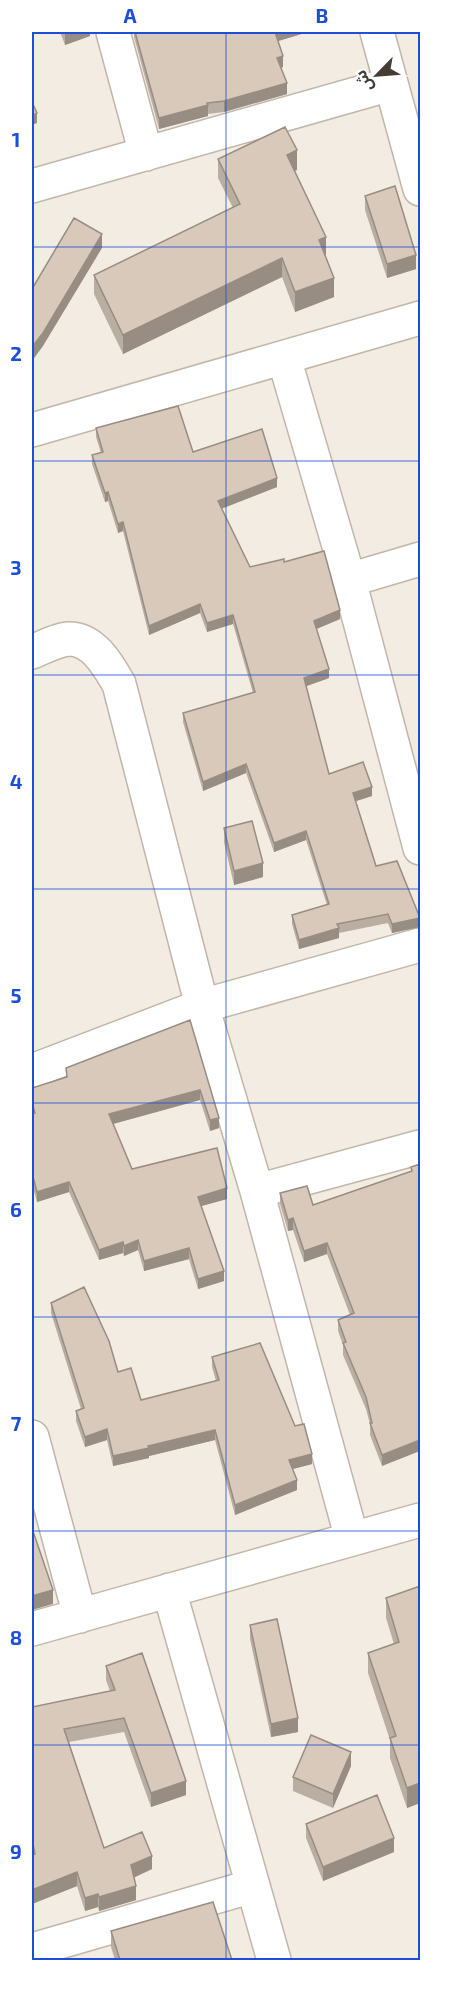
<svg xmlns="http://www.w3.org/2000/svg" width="452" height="1992" font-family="'Exo 2','Noto Sans Arabic',sans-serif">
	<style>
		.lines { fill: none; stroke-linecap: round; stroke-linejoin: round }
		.minor-casing { stroke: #c2b6a8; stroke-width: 36 }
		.minor { stroke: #fff; stroke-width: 33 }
		.wall { fill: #baada1 }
		.shaded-wall { fill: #978d83 }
		.building { fill: #d8c9bb; stroke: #978d83; stroke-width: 1.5 }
		.grid { fill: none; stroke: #1d4ed8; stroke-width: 1.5; stroke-opacity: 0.55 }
		.neatline { fill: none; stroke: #1d4ed8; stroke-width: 2 }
		.grid-label { font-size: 20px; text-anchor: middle; font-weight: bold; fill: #1d4ed8 }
	</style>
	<rect width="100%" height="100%" fill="#f3ece3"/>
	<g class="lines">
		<defs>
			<path id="minor" d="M113,32L146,154
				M377,32L420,189
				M32,186L391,84
				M284,358L349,580L420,848
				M32,430L420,318
				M349,580L420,559
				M32,652C42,648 56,640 68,639C93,638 108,665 119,684L202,1006L257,1191L352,1539
				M32,1071L202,1006L420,945
				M257,1191L420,1147
				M32,1437L80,1616
				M169,1590L274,1960
				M32,1629L420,1520
				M32,1950L253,1886"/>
		</defs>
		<use href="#minor" class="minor-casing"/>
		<use href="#minor" class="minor"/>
	</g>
	<path class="wall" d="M60,32H90V36L65,45Z
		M134,32H308L278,41L283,67L281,68L287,94L224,112L208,114V116L159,129L134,37Z
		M218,159L297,170L294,171L326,256L334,297L295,312L282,277L123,354L94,294V275L233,208L218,178Z
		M365,196L416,269L387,278L365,210Z
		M96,428L193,452L277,487L221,509L250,567L284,562L340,619L316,629L329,678L306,686L329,774L372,796L356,801L376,866L420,927L392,933L388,923L339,933V938L299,949L292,924V915L327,905L306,840L274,852L246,773L203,791L183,722V713L253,693L233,624L207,632L200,613L149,635L123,531L118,533L108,501L105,502L92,464V455L101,453L96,437Z
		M224,828L263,877L234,885L224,842Z
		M190,1020L219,1128L210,1131L200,1100L113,1124L132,1169L227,1199L201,1206L224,1281L198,1289L189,1259L144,1271L138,1250L124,1256L123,1253L99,1260L69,1192L37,1202L32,1184V1088L66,1078V1068Z
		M420,1164L382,1466L370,1435V1424L366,1409L343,1355V1345L338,1331V1320L350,1315L327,1254L304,1262L293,1230L288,1231L280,1204V1193L313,1205L411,1172V1167Z
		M51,1303L118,1372L141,1400L216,1381L212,1367V1357L295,1426L312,1464L293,1469L297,1490L235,1515L215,1440L149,1456V1458L113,1466L107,1440L85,1447L76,1421V1411L81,1409L51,1313Z
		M420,1586V1803L407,1808L390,1758V1740L368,1673V1653L394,1644L386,1618V1598Z
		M250,1625L298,1732L271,1737L250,1639Z
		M106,1666L186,1795L151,1807L124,1732L69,1742L104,1848L152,1869L134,1877L136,1900L99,1911L98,1907L85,1911L77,1886L32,1904V1707L110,1691L106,1680Z
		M351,1766L333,1808L293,1791V1777Z
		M306,1824L394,1852L323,1881L306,1838Z
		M111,1931L232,1960H115L111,1947Z"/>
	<path class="shaded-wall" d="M65,32H90V36L65,45Z
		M275,32H308L275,42Z
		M283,56V67L277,69V58Z
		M287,83V94L224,112V101Z
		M208,105V116L159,129V118Z
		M37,113V123L32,125V116Z
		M297,150V170L287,175V155Z
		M102,234V248L43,346L32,361V347Z
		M326,237V256L319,240Z
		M416,255V269L387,278V264Z
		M282,258V277L123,354V335Z
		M334,278V297L295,312V292Z
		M277,478V487L218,510V501Z
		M108,492V501L105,502V493Z
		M123,522V531L118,533V524Z
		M200,604V613L149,635V626Z
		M340,610V619L314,630V621Z
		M233,615V624L207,632V623Z
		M329,669V678L304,687V678Z
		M246,764V773L203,791V782Z
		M372,787V796L353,802V793Z
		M306,831V840L274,852V843Z
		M263,863V877L234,885V871Z
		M420,918V927L392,933V924Z
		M339,928V938L299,949V940Z
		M200,1090V1100L109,1125V1114Z
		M219,1118V1128L210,1131V1120Z
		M69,1182V1192L37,1202V1192Z
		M227,1188V1199L198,1207V1197Z
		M293,1218V1230L288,1231V1220Z
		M138,1240V1250L124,1256V1246Z
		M123,1242V1253L99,1260V1250Z
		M327,1243V1254L304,1262V1251Z
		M189,1248V1259L144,1271V1261Z
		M224,1271V1281L198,1289V1279Z
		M107,1429V1440L85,1447V1437Z
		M215,1430V1440L149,1456V1458L113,1466V1456L148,1446Z
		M420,1440V1451L382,1466V1455Z
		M312,1454V1464L289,1470V1460Z
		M297,1480V1490L235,1515V1505Z
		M53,1590V1604L32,1610V1596Z
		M298,1718V1732L271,1737V1724Z
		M351,1752V1766L333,1808V1794Z
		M186,1781V1795L151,1807V1793Z
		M420,1783V1803L407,1808V1788Z
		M394,1838V1852L323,1881V1867Z
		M152,1856V1869L131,1879V1865Z
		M77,1872V1886L32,1904V1890Z
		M136,1886V1900L99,1911V1897Z
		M98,1894V1907L85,1911V1898Z"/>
	<path class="building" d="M135,32H275L283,56L277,58L287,83L224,101L207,103L208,105L159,118Z
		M32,102L37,113L32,116Z
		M285,127L297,150L287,155L326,237L319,240L334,278L295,292L282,258L123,335L94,275L240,204L218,159Z
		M395,186L416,255L387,264L365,196Z
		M74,218L102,234L43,333L32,347V289Z
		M178,406L193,452L262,429L277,478L218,501L250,567L284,559V562L324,551L340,610L314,621L329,669L304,678L329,774L363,762L372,787L353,793L376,866L397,861L420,918L392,924L388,914L337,924L339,928L299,940L292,915L329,904L306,831L274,843L246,764L203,782L183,713L255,692L233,615L207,623L200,604L149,626L123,522L118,524L108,492L105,493L92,455L103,452L96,428Z
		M252,821L263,863L234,871L224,828Z
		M190,1020L219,1118L210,1120L200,1090L109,1114L132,1169L217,1148L227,1188L198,1197L224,1271L198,1279L189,1248L144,1261L138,1240L124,1246L123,1242L99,1250L69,1182L37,1192L32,1173V1114L35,1113L32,1103V1088L67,1077L66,1068Z
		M420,1164V1440L382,1455L370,1423H372L366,1397L343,1343L346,1342L338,1320L354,1313L327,1243L304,1251L293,1218L288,1220L280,1193L307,1186L313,1205L412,1171L411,1167Z
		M84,1287L109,1341L118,1372L131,1368L141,1400L219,1380L212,1357L260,1343L295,1426L304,1424L312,1454L289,1460L297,1480L235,1505L215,1430L148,1446L149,1448L113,1456L107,1429L85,1437L76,1411L84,1408L51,1303Z
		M34,1534L53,1590L32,1596V1535Z
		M420,1586V1783L407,1788L390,1738L396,1736L368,1653L399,1642L386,1598Z
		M277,1619L298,1718L271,1724L250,1625Z
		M142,1653L186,1781L151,1793L124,1718L64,1729L104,1848L142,1832L152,1856L131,1865L136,1886L99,1897L98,1894L85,1898L77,1872L32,1890V1855L35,1854L32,1839V1707L115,1690L106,1666Z
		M311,1735L351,1752L333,1794L293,1777Z
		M377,1795L394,1838L323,1867L306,1824Z
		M213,1902L232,1960H120L111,1931Z"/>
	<path class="grid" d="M226,32V1960M32,247H420M32,461H420M32,675H420M32,889H420M32,1103H420M32,1317H420M32,1531H420M32,1745H420"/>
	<rect width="452" height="1992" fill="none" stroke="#ffffff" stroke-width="66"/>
	<g transform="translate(377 75) rotate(245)" stroke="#ffffff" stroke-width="4.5" paint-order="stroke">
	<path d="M0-4.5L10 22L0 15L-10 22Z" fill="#453c33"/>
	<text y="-9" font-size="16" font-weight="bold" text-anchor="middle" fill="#453c33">ش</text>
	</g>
	<rect x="33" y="33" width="386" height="1926" class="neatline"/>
	<g class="grid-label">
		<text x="130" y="23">A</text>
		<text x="322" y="23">B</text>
		<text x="16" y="147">1</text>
		<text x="16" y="361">2</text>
		<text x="16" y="575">3</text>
		<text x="16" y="789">4</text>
		<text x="16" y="1003">5</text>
		<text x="16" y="1217">6</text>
		<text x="16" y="1431">7</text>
		<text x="16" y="1645">8</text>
		<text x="16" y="1859">9</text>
	</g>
</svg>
